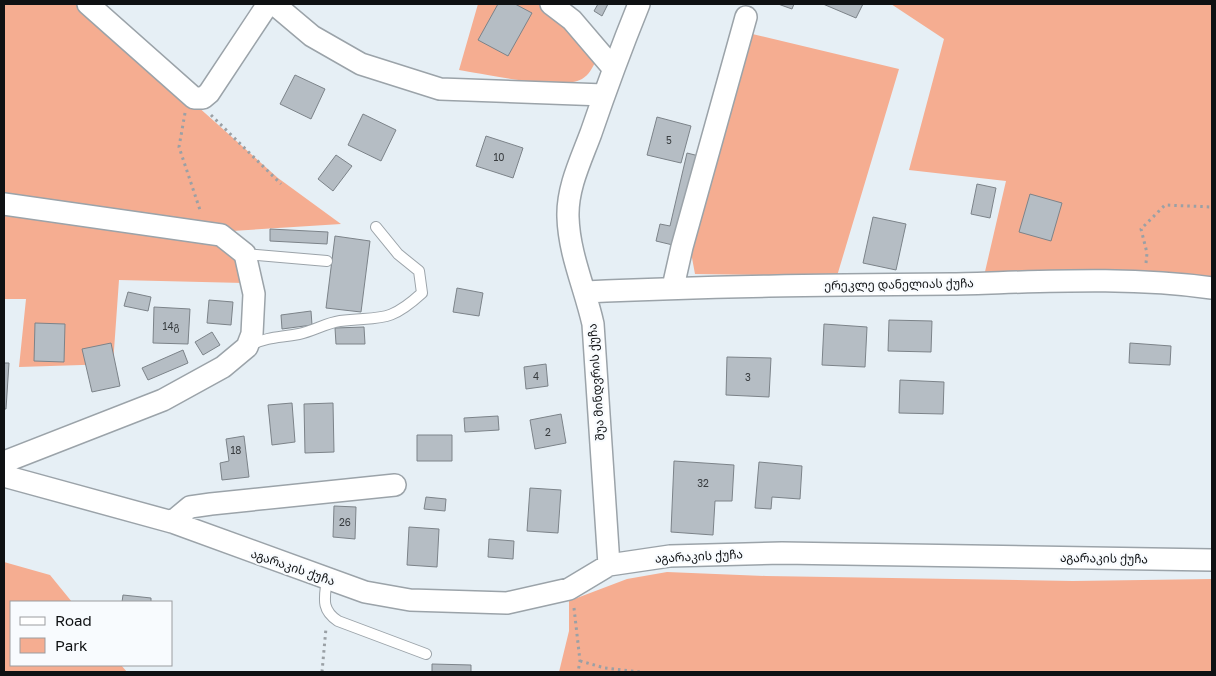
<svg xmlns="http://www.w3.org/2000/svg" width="1216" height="676" font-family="'Golos Text','Noto Sans Georgian',sans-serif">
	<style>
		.green { fill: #f5ad91 }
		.building { fill: #b5bdc4; stroke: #7c8389 }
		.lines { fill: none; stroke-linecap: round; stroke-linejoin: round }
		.service-casing { stroke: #9ba3a9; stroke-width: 12 }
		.minor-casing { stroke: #9ba3a9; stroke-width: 24 }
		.path { stroke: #9aa0a5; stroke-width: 3; stroke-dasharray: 2.5 4; stroke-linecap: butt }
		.service { stroke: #fff; stroke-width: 10 }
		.minor { stroke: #fff; stroke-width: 21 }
		.labels { text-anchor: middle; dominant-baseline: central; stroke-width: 4.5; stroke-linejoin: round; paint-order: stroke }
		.number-label { font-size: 10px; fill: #383c3f }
		.street-label { font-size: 12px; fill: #0f1113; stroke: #f8fbfe }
	</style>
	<rect width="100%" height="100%" fill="#e6eff5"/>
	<path class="green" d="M4,4H77L123,40L278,178L341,224L216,232L238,258L244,283L119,280L113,364L19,367L26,299H4Z
		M478,4H545L596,61C592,68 589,75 582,79C560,91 485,74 459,70Z
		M891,4H1212V278L1189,275L984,276L1006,181L909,170L944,39Z
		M748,33L899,69L837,276L695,274L690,247Z
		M4,562L50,575L72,602H11V665H121L127,672H4Z
		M667,572L766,576L1073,581L1212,579V672H559L569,631V601L627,579Z"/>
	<path class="building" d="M498,4H515L532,13L508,56L478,40Z
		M598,4H608L602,16L594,11Z
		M778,4H794L792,9Z
		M823,4H863L856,18Z
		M295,75L325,89L311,119L280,104Z
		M363,114L396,130L381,161L348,145Z
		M657,117L691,126L681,163L647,155Z
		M486,136L523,148L513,178L476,166Z
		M687,153L699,156L677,246L656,241L660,224L670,226Z
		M336,155L352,166L333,191L318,179Z
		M977,184L996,188L990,218L971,214Z
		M1030,194L1062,203L1051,241L1019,232Z
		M873,217L906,224L896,270L863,263Z
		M270,229L328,232L327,244L270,241Z
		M335,236L370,241L361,312L326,308Z
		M457,288L483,293L479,316L453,312Z
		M128,292L151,297L148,311L124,306Z
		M209,300L233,302L231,325L207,323Z
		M154,307L190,309L188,344L153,343Z
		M311,311L312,325L282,329L281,315Z
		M889,320L932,321L931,352L888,351Z
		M35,323L65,324L64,362L34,361Z
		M824,324L867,327L865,367L822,365Z
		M364,327L365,344H336L335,328Z
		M212,332L220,345L203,355L195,342Z
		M111,343L120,386L92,392L82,349Z
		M1130,343L1171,346L1170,365L1129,363Z
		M183,350L188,363L148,380L142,368Z
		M727,357L771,358L769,397L726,395Z
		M4,363H9L6,409H4Z
		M546,364L548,386L526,389L524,367Z
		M900,380L944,382L943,414L899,413Z
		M292,403L295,442L272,445L268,405Z
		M333,403L334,452L305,453L304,404Z
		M561,414L566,443L535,449L530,420Z
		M498,416L499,430L465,432L464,418Z
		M417,435H452V461H417Z
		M244,436L249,477L222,480L220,463L229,461L226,439Z
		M674,461L734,465L732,501H715L713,535L671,532Z
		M759,462L802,466L800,499L772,497L771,509L755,508Z
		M530,488L561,490L558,533L527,531Z
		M426,497L446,499L445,511L424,509Z
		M334,506L356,507L355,539L333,537Z
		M409,527L439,529L437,567L407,565Z
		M489,539L514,541L513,559L488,557Z
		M123,595L151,598V602H122Z
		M432,664L471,665V672H432Z"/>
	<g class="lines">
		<defs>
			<path id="service" d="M245,254L327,261
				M250,345C271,336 279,338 299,334C313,331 326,323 340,321C381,316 388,324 422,293L419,271L398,254L376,227
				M327,578C325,597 320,609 338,621L426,654"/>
			<path id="minor" d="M88,4L194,98H203L209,93L268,4
				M274,4L312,36L361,64L440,89L604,95
				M551,4L572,20L613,68
				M4,204L221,235L245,254L254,294L252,334L247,347L223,367L163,400L4,462
				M673,287L682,247L746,17
				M586,292C708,286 830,285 952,284C1038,282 1126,276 1212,288
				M4,476L172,522L365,592L410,600L507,603L569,589L609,565L670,556L782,553L1212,560
				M172,522L190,507L211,504L395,485
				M609,565L593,324C585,288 569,254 568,217C567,188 581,160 591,133C606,89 622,46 639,4"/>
		</defs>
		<use href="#service" class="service-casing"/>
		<use href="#minor" class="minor-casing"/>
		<path class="path" d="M185,113L179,147L201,213
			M211,115L281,184
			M1146,263L1147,253L1141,229L1165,205L1212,207
			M574,608L580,661L578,672
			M580,661L605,668L640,672
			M322,672L326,628"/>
		<use href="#service" class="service"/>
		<use href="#minor" class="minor"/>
	</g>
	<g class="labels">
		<g class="number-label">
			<text x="669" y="140">5</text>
			<text x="499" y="157">10</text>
			<text x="171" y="326">14გ</text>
			<text x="536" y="376">4</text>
			<text x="748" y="377">3</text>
			<text x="548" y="432">2</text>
			<text x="236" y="450">18</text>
			<text x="703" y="483">32</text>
			<text x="345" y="522">26</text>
		</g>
		<g class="street-label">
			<text transform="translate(899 284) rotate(-1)">ერეკლე დანელიას ქუჩა</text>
			<text transform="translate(596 382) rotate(-94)">შუა მინდვრის ქუჩა</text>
			<text transform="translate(699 556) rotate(-3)">აგარაკის ქუჩა</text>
			<text transform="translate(1104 558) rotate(1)">აგარაკის ქუჩა</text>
			<text transform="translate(293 567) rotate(19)">აგარაკის ქუჩა</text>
		</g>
	</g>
	<rect width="1216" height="676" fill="none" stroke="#0f1113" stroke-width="10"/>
	<rect x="10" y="601" width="162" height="65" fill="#f8fbfe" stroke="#9b9da0"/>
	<rect x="20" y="617" width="25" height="8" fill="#ffffff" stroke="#9b9da0"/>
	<text x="55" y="626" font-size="15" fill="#0f1113">Road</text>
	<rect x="20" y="638" width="25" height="15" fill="#f5ad91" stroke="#9b9da0"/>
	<text x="55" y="651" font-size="15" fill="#0f1113">Park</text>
</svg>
